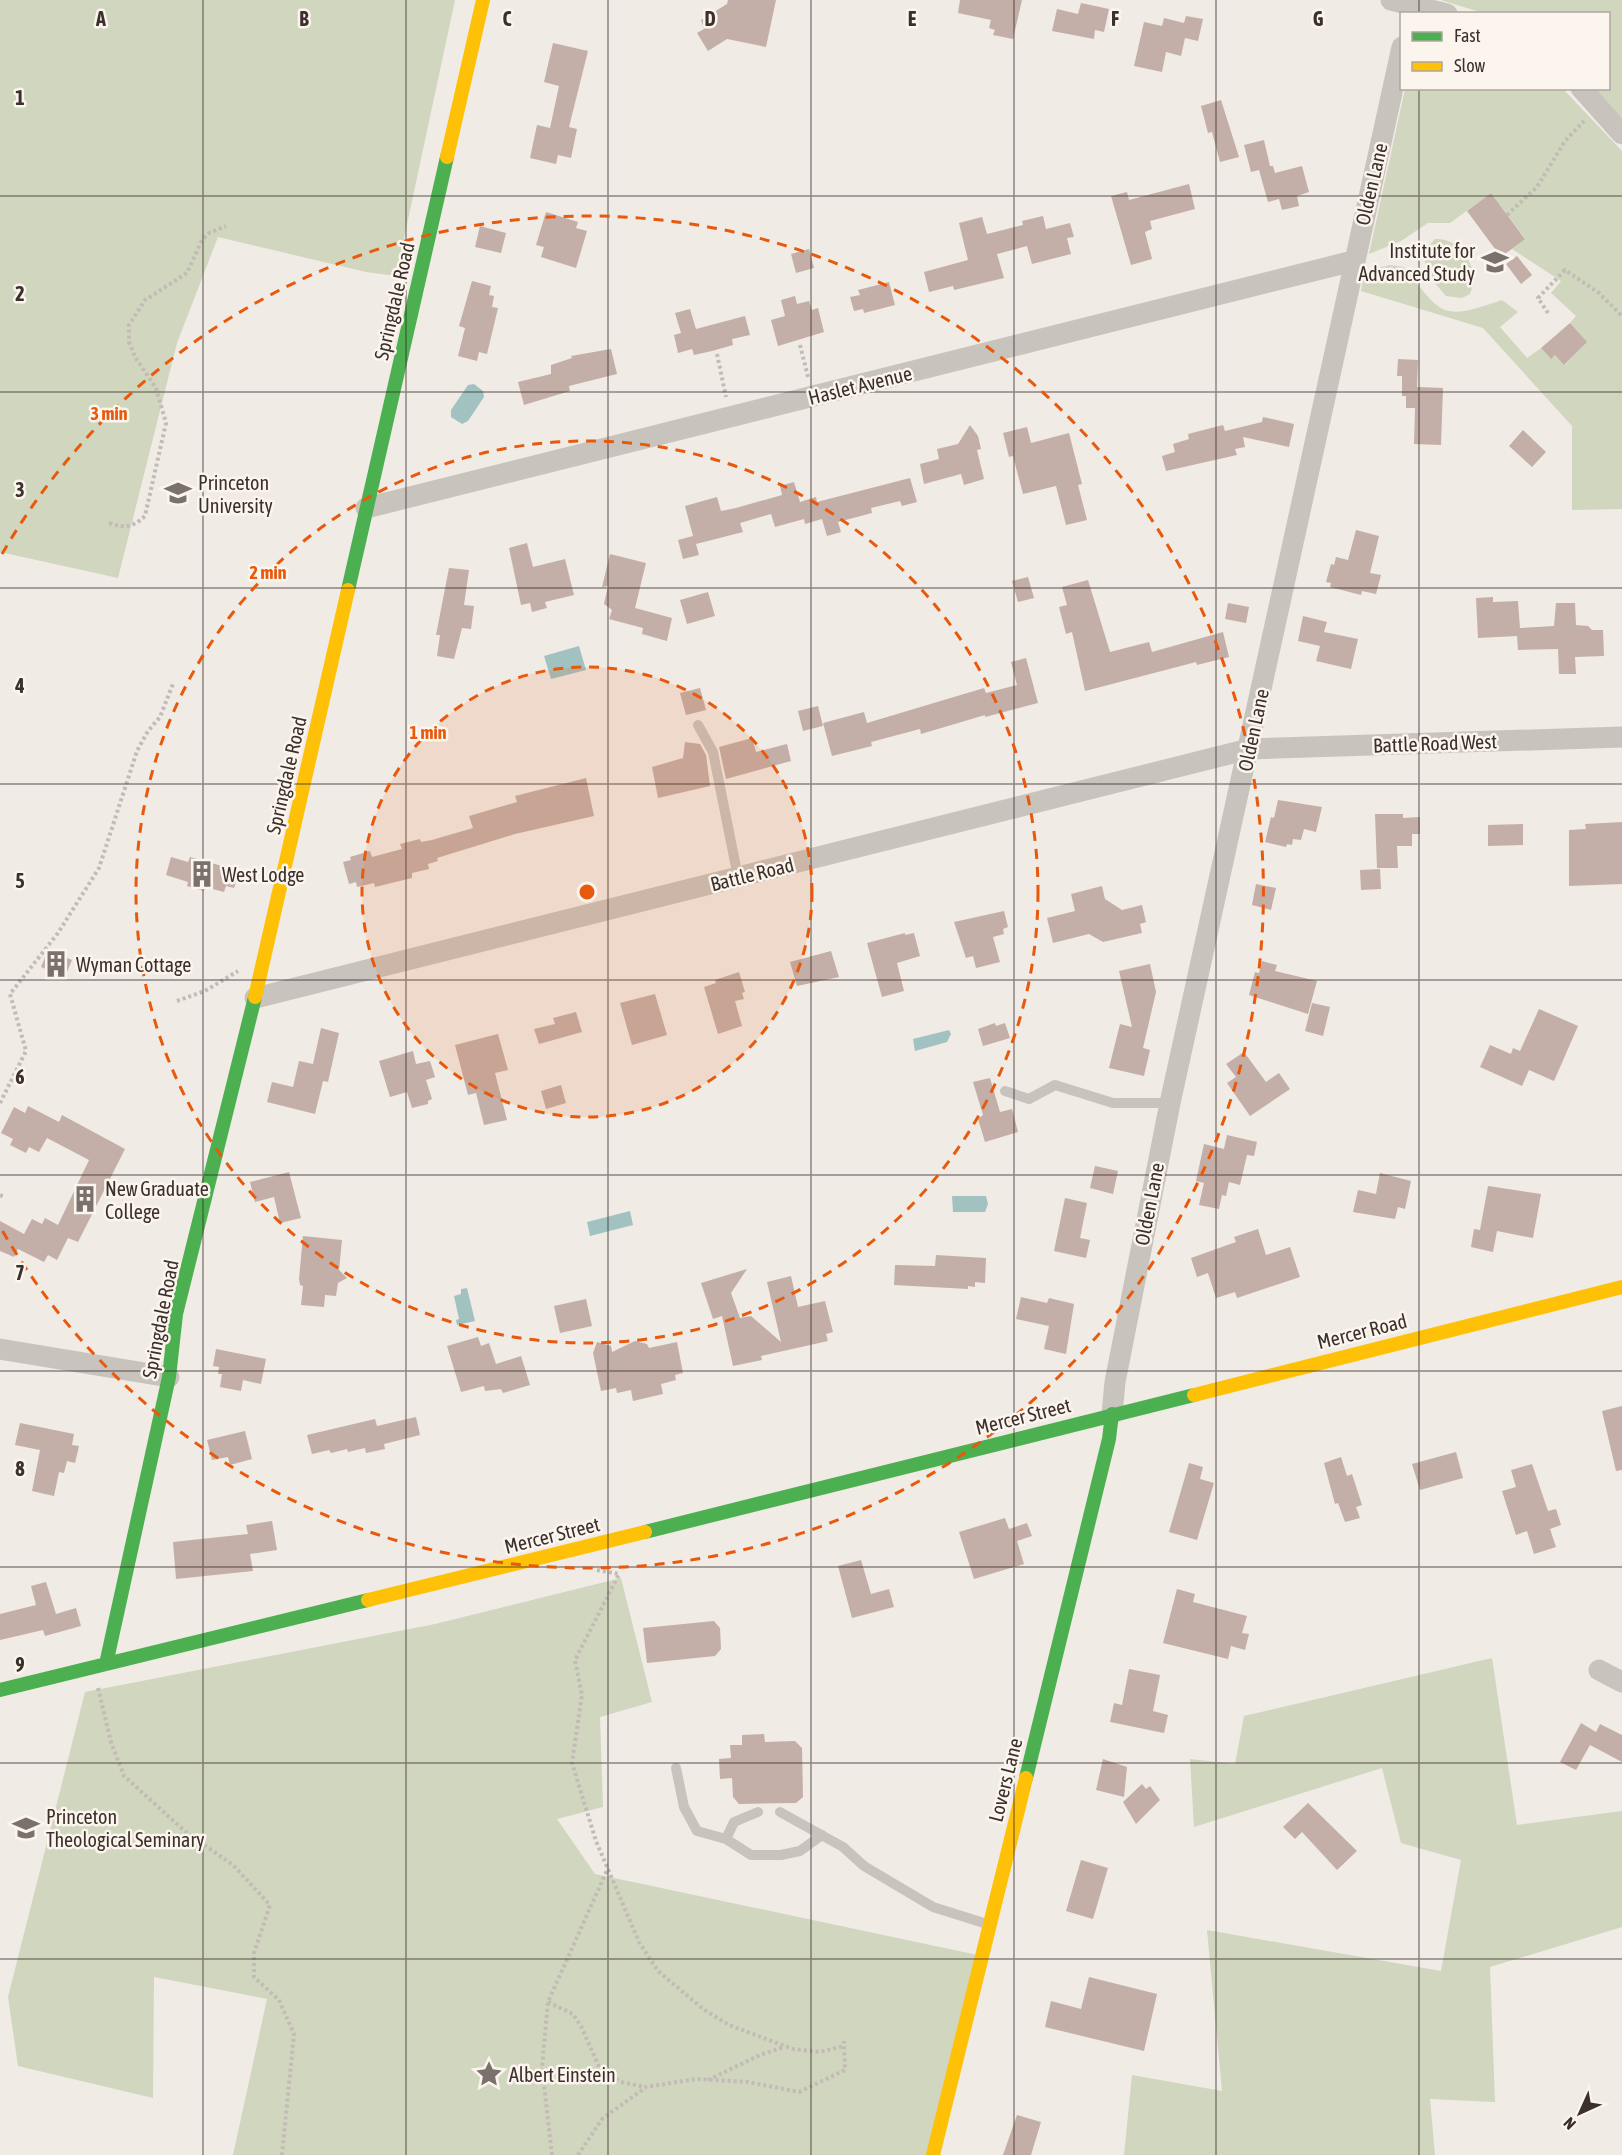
<svg xmlns="http://www.w3.org/2000/svg" width="1622" height="2155" font-family="'Asap Condensed',sans-serif">
	<style>
		.green { fill: #d1d6bf }
		.water { fill: #a1c2c1 }
		.building { fill: #c3afa7 }
		.lines { fill: none; stroke-linecap: round; stroke-linejoin: round }
		.path { stroke: #c2bbb6; stroke-width: 4; stroke-dasharray: 3 3; stroke-linecap: butt }
		.lane { stroke: #c9c3be; stroke-width: 10 }
		.street { stroke: #c9c3be; stroke-width: 21 }
		.fast { stroke: #4caf50; stroke-width: 14 }
		.slow { stroke: #ffc107; stroke-width: 14 }
		.grid { fill: none; stroke: #3b302b; stroke-width: 1.5; stroke-opacity: 0.55 }
		.ring { fill: none; stroke: #e8590c; stroke-width: 3; stroke-dasharray: 10 8 }
		.labels { text-anchor: middle; dominant-baseline: central; stroke-width: 5; stroke-linejoin: round; paint-order: stroke }
		.street-label { font-size: 20px; fill: #3b302b; stroke: #fbf5ee }
		.poi-label { font-size: 20px; fill: #3b302b; stroke: #fbf5ee; text-anchor: start }
		.grid-label { font-size: 20px; text-anchor: middle; font-weight: bold; fill: #3b302b; stroke: #fbf5ee; stroke-width: 5; stroke-linejoin: round; paint-order: stroke }
		.centre { fill: #e8590c; stroke: #fbf5ee; stroke-width: 3 }
		.ring-label { font-size: 18px; text-anchor: middle; font-weight: bold; fill: #e8590c; stroke: #fbf5ee; stroke-width: 5; stroke-linejoin: round; paint-order: stroke }
	</style>
	<rect width="100%" height="100%" fill="#f0ebe5"/>
	<path class="green" d="M0,0H455L396,276L366,272L218,237L177,343L118,578L0,552Z
		M1441,0H1622V121L1592,89L1608,88V14L1483,13Z
		M1405,89H1563L1622,151V509L1572,510V426L1483,328L1361,291L1365,271L1390,265L1404,267C1443,316 1441,321 1502,300L1518,312L1500,327L1527,358L1541,348L1550,358L1555,355L1565,365L1586,342L1570,323L1576,316L1551,293L1561,281L1512,249L1525,238L1491,193L1450,223H1428L1401,241L1369,254Z
		M1435,239C1458,238 1471,259 1475,279L1470,294L1462,298L1446,296C1434,283 1423,269 1424,251Z
		M621,1578L652,1702L600,1717L603,1807L557,1819L595,1874L987,1957L937,2155H233L267,1999L154,1977L153,2098L18,2066L8,1997L85,1692L435,1624Z
		M1492,1658L1517,1825L1622,1811V1927L1490,1967L1495,2102L1430,2099L1435,2155H1124L1132,2075L1222,2091L1207,1930L1441,1971L1461,1860L1401,1843L1382,1768L1194,1827L1190,1759L1235,1764L1244,1716Z"/>
	<path class="water" d="M474,384L483,391L484,397L468,421L462,424L451,417V410L468,385Z
		M579,646L586,670L551,679L544,656Z
		M949,1030L951,1034L947,1042L915,1051L913,1039Z
		M952,1196H986L988,1204L985,1212H953Z
		M630,1211L633,1225L590,1236L587,1222Z
		M467,1288L475,1321L457,1325L456,1320L459,1319L454,1296L461,1294V1289Z"/>
	<path class="building" d="M728,0H776L766,47L727,39L708,51L697,33L704,29L701,20L727,4Z
		M960,0H1022L1013,39L993,35L995,30L989,28L991,20L958,13Z
		M1081,3L1109,9L1104,32L1095,30L1094,39L1052,31L1057,9L1078,14Z
		M1186,16L1203,19L1198,41L1185,38L1181,56L1166,52L1162,72L1134,66L1144,22L1162,26L1164,18L1184,23Z
		M553,43L588,51L569,127L577,129L571,158L558,155L556,164L530,158L537,125L550,128L559,86L544,82Z
		M1221,100L1239,157L1220,162L1212,132L1208,133L1201,106Z
		M1264,140L1270,166H1273L1275,173L1302,166L1309,192L1297,196L1299,206L1282,210L1279,199L1268,202L1259,170L1251,172L1244,145Z
		M1189,184L1195,209L1150,221L1152,229L1145,232L1152,259L1131,265L1111,196L1127,192L1129,200Z
		M1491,193L1525,239L1501,257L1467,211Z
		M546,212L578,222L576,228L587,231L576,268L541,257L544,247L536,245Z
		M1043,216L1046,229L1070,223L1074,237L1067,238L1071,254L1032,264L1027,246L997,254L1004,278L954,290L953,286L929,292L924,272L968,260L959,223L982,217L987,234L1023,225L1022,221Z
		M480,226L506,233L501,253L475,247Z
		M809,249L814,268L796,273L791,254Z
		M1517,256L1532,275L1521,284L1506,264Z
		M472,281L491,286L489,295L494,296L492,307L498,308L487,354L479,352L477,361L458,356L465,328L459,326Z
		M889,282L895,305L864,313L863,309L854,311L850,297L860,295L858,290Z
		M795,296L797,304L809,301L812,310L818,308L824,332L778,346L771,320L785,316L781,300Z
		M690,309L696,329L745,316L750,335L732,339L733,345L712,351L694,355L692,349L678,353L674,335L681,333L675,313Z
		M1570,323L1587,342L1564,365L1555,355L1551,359L1541,348Z
		M611,349L617,374L569,386L570,391L524,405L518,382L551,374V365L572,358L571,356Z
		M1398,359L1418,360L1417,387L1443,388L1441,445L1414,444L1415,408H1406V396H1402V376H1397Z
		M1263,417L1294,424L1289,447L1243,437L1245,447L1235,449L1237,455L1166,471L1162,456L1175,452L1173,444L1189,439L1188,434L1223,425L1225,431L1262,422Z
		M970,425L978,436L981,449L977,450L984,479L964,485L961,474L924,484L920,464L939,459L937,449L958,444Z
		M1027,427L1031,443L1069,433L1082,484L1078,485L1087,520L1066,525L1056,486L1023,494L1013,456L1009,457L1003,433Z
		M1523,430L1546,452L1532,467L1509,446Z
		M910,478L917,502L902,506L900,501L871,508L872,513L838,522L841,532L827,536L822,519L805,524L804,519L775,527L771,514L740,523L743,532L696,544L699,555L683,559L678,540L693,536L685,506L717,497L721,511L736,508L782,495L780,486L794,482L800,502L816,497L817,502Z
		M1356,530L1379,536L1370,573L1381,575L1376,594L1362,591L1361,595L1330,587L1331,583L1326,582L1331,564L1334,565L1336,557L1348,560Z
		M527,543L533,567L565,559L574,595L545,602L547,608L532,612L530,603L521,605L509,548Z
		M610,554L646,563L635,608L672,618L667,641L642,634L643,628L609,619L612,610L604,604L608,586L602,587Z
		M449,568L469,570L464,605L474,606L471,629L462,628L454,659L437,656L440,635H436Z
		M1028,577L1034,598L1018,602L1012,581Z
		M1088,580L1110,652L1149,642L1152,652L1223,632L1229,657L1197,665L1196,662L1085,691L1072,632L1066,634L1059,607L1067,605L1062,587Z
		M708,592L715,616L687,624L680,600Z
		M1493,597V602L1518,601L1520,628L1554,626L1556,603H1575L1576,625L1588,626L1592,630H1603L1604,656L1575,657L1576,674H1559L1558,649L1518,650L1517,636L1478,638L1476,598Z
		M1228,603L1249,607L1246,623L1225,619Z
		M1303,616L1327,622L1324,632L1358,639L1351,669L1316,661L1320,646L1298,641Z
		M1026,658L1038,703L985,717V715L921,734L920,729L871,742L872,746L832,756L823,723L864,712L867,723L984,688L986,693L1017,685L1011,662Z
		M700,688L706,710L686,715L680,693Z
		M818,706L823,726L803,731L798,711Z
		M752,738L756,752L787,744L791,761L726,779L719,747Z
		M685,742L700,744L706,755L710,786L658,798L652,767L683,758Z
		M586,778L594,816L515,834L437,858L438,861L428,864L429,869L412,873V878L375,887L374,883L357,887L356,882L349,884L343,862L351,860L350,857L370,851L372,857L402,849L400,844L420,839L421,842L432,840L473,828L469,816L517,802L515,796Z
		M1278,800L1322,807L1316,832L1304,829L1301,840L1293,839L1292,845L1287,844L1286,847L1265,842L1271,817L1274,818Z
		M1375,814H1403V818L1420,817V834H1412V846H1397L1398,868H1377Z
		M1622,822V884L1569,886V830L1586,829L1585,824Z
		M1523,824V845L1488,846V825Z
		M171,857L188,862L190,857L229,868L228,871L239,874L234,888L226,886L224,892L205,887L204,891L187,886L188,882L166,875Z
		M1380,869L1381,889L1361,890L1360,870Z
		M1256,884L1276,888L1271,910L1252,905Z
		M1102,886L1105,899L1122,910L1142,905L1146,922L1140,924L1142,933L1103,942L1089,934L1053,943L1047,918L1075,911L1071,894Z
		M1004,911L1008,927L1003,929L1004,934L993,937L1000,962L976,968L973,956L966,958L954,922Z
		M905,933V935L914,933L920,956L897,963L904,991L882,997L867,943Z
		M48,950L72,960L65,977L41,967Z
		M831,951L839,977L797,986L790,962Z
		M1262,961L1277,965L1275,971L1317,981L1308,1014L1249,995L1255,972L1259,973Z
		M1150,964L1156,992L1143,1048L1150,1050L1144,1076L1109,1068L1120,1024L1132,1027L1119,971Z
		M739,972L745,992L742,993L744,999L735,1001L742,1026L718,1034L704,987L716,983L715,980Z
		M655,994L667,1035L632,1045L620,1003Z
		M1312,1003L1330,1007L1323,1036L1305,1031Z
		M1539,1009L1578,1026L1554,1081L1529,1070L1522,1086L1480,1067L1490,1045L1511,1054L1513,1048L1520,1051Z
		M576,1012L582,1032L539,1044L534,1029L555,1024L553,1018Z
		M995,1023L996,1026L1005,1023L1010,1038L983,1046L978,1029Z
		M321,1028L339,1033L328,1082L323,1081L315,1114L267,1102L272,1082L293,1087L299,1061L313,1064Z
		M498,1034L508,1070L495,1073L507,1120L484,1125L476,1093L468,1095L455,1045Z
		M413,1051L416,1064L430,1061L435,1077L426,1080L432,1099L428,1101V1104L412,1108L407,1092L390,1097L379,1061Z
		M1244,1052L1266,1082L1279,1073L1290,1089L1250,1116L1227,1083L1236,1077L1226,1064Z
		M990,1078L1000,1112L1012,1109L1018,1132L985,1142L978,1119L983,1115L973,1082Z
		M561,1085L566,1103L546,1109L541,1091Z
		M28,1106L59,1122L62,1115L125,1149L78,1242L68,1238L57,1260L48,1255L44,1262L18,1249L14,1257L0,1251V1221L24,1234L32,1219L42,1224L45,1218L58,1225L89,1160L47,1138L39,1152L29,1147L26,1153L10,1145L13,1139L1,1133L14,1107L25,1113Z
		M1227,1135L1257,1142L1254,1156L1247,1155L1240,1185L1229,1182L1226,1196L1222,1195L1219,1209L1199,1205L1204,1183L1196,1181L1204,1144L1224,1149Z
		M1095,1166L1118,1171L1113,1194L1090,1188Z
		M289,1172L301,1218L280,1223L274,1197L255,1202L250,1182Z
		M1380,1173L1411,1181L1405,1209L1398,1207L1395,1219L1353,1212L1358,1190L1376,1194Z
		M1488,1186L1541,1194L1533,1238L1497,1231L1493,1252L1471,1247L1474,1229L1480,1230Z
		M1065,1198L1087,1203L1080,1238L1090,1240L1086,1258L1054,1251Z
		M1258,1229L1266,1255L1290,1247L1300,1277L1237,1298L1235,1292L1216,1298L1208,1273L1197,1277L1191,1258L1236,1242L1234,1237Z
		M303,1236L342,1240L339,1270L347,1278L338,1283L336,1296L325,1295L324,1307L301,1305L303,1286L300,1285L299,1279Z
		M936,1255L986,1258L985,1283L975,1282V1287L968,1286V1289L894,1285L895,1265L935,1266Z
		M747,1269L731,1293L740,1318L751,1316L781,1342L767,1282L791,1276L798,1307L825,1301L833,1332L826,1334L828,1341L761,1356L762,1360L733,1366L722,1316L713,1319L701,1283Z
		M1021,1297L1047,1303L1049,1298L1074,1304L1066,1354L1044,1349L1049,1326L1016,1319Z
		M586,1299L592,1326L560,1333L554,1306Z
		M478,1337L481,1346L489,1343L496,1364L521,1356L530,1385L503,1393L501,1389L485,1391L484,1386L461,1392L447,1346Z
		M635,1341L647,1344L649,1348L677,1342L683,1373L675,1375L676,1380L661,1384L663,1394L633,1401L631,1390L617,1393L616,1388L601,1391L593,1353L597,1342L611,1346L612,1352Z
		M216,1349L266,1359L261,1384L243,1380L241,1391L220,1387L222,1374H218L219,1367L213,1366Z
		M1622,1406V1470L1616,1471L1602,1411Z
		M416,1417L420,1435L384,1444L385,1449L366,1453L365,1448L348,1452L347,1449L331,1453L329,1450L312,1454L307,1435L375,1419L377,1426Z
		M20,1423L74,1434L72,1445L79,1446L75,1463L67,1461L64,1473L59,1472L54,1496L32,1491L40,1450L15,1445Z
		M245,1431L252,1459L230,1465L228,1457L212,1460L207,1440Z
		M1456,1452L1463,1478L1420,1490L1412,1464Z
		M1341,1457L1347,1476L1352,1474L1362,1505L1356,1507L1360,1518L1345,1522L1338,1503L1335,1504L1324,1463Z
		M1189,1463L1203,1467L1200,1479L1214,1483L1197,1540L1169,1532Z
		M1532,1464L1548,1511L1556,1509L1561,1525L1550,1529L1556,1547L1534,1554L1527,1531L1516,1535L1502,1491L1516,1487L1511,1470Z
		M1005,1518L1009,1529L1027,1523L1032,1536L1017,1541L1024,1564L974,1579L959,1532Z
		M272,1521L277,1550L250,1554L253,1571L176,1579L173,1542L248,1534L246,1525Z
		M861,1560L871,1594L889,1589L894,1607L852,1618L838,1566Z
		M46,1582L56,1614L76,1608L81,1626L45,1636L43,1630L0,1640V1614L36,1605L31,1586Z
		M1177,1589L1195,1594L1193,1602L1247,1616L1242,1633L1249,1634L1245,1650L1231,1646L1228,1659L1163,1643Z
		M714,1621L720,1628L721,1649L715,1656L647,1663L643,1628Z
		M1129,1669L1160,1675L1153,1711L1168,1715L1164,1733L1110,1722L1114,1703L1122,1705Z
		M1581,1723L1596,1732L1600,1724L1622,1735V1762L1590,1745L1576,1770L1560,1762Z
		M764,1734L765,1742L795,1741L802,1748L803,1797L796,1803L739,1804L733,1797L732,1778L720,1779L719,1759L731,1758L730,1745H742V1735Z
		M1103,1759L1127,1767L1124,1797L1096,1790Z
		M1142,1784L1146,1789L1150,1786L1160,1800L1136,1824L1123,1802Z
		M1308,1803L1357,1851L1337,1870L1302,1832L1295,1839L1283,1827Z
		M1081,1860L1108,1868L1093,1919L1066,1911Z
		M1089,1977L1157,1994L1144,2051L1045,2027L1051,2001L1081,2009Z
		M1017,2115L1041,2122L1031,2155H1003Z"/>
	<g class="lines">
		<path class="path" d="M1507,215L1537,187L1565,141L1584,121
			M1548,313L1538,298L1565,270L1599,293L1622,316
			M800,345L808,377
			M717,354L726,397
			M109,523C124,528 132,528 145,516L166,423L156,388L135,357L129,342V325L145,300L187,273L202,240L209,233L226,226
			M177,1001L205,991L238,971
			M0,1103L26,1051L10,994L58,933L99,868L137,751L148,731L160,717L173,684
			M0,1195L4,1197
			M597,1570L619,1574L575,1660L582,1695L572,1763L596,1841L639,1942L658,1971L703,2009L729,2025L793,2049L820,2052L844,2046
			M98,1688L111,1742L124,1776L187,1833L233,1865L270,1905L254,1953V1977L279,2000L294,2034L282,2155
			M548,2002L573,2014L581,2026L600,2069L621,2082L645,2087
			M708,2080L760,2055L784,2047
			M552,2155L542,2067L548,2002L608,1868
			M578,2155L602,2119L646,2087L696,2079L748,2082L799,2092L845,2070L844,2041"/>
		<path class="lane" d="M698,725L713,752L738,877
			M1005,1091L1029,1099L1055,1085L1113,1103H1170
			M676,1768L684,1807L697,1831L726,1839
			M758,1812L734,1822L726,1839L751,1855H781L800,1851L822,1835
			M780,1812L843,1847L864,1866L933,1907L987,1924"/>
		<path class="street" d="M1391,0L1447,14
			M1581,88L1622,134
			M366,508L1353,261
			M255,998L1249,749L1622,737
			M0,1349L169,1377
			M1112,1414L1115,1382L1170,1103L1402,47
			M1599,1670L1622,1682"/>
		<path class="fast" d="M348,590L447,157
			M645,1532L1194,1395
			M106,1664L169,1377L176,1314L255,997
			M0,1690L368,1600
			M1026,1778L1109,1439L1112,1414"/>
		<path class="slow" d="M447,157L483,0
			M255,997L348,590
			M1194,1395L1622,1287
			M368,1600L645,1532
			M933,2155L1026,1778"/>
	</g>
	<path class="grid" d="M203,0V2155M406,0V2155M608,0V2155M811,0V2155M1014,0V2155M1216,0V2155M1419,0V14M1419,88V2155M0,196H1622M0,392H1622M0,588H1622M0,784H1622M0,980H1622M0,1175H1622M0,1371H1622M0,1567H1622M0,1763H1622M0,1959H1622"/>
	<circle cx="587" cy="892" r="225" fill="#e8590c" fill-opacity=".12"/>
	<g class="ring">
		<circle cx="587" cy="892" r="225"/>
		<circle cx="587" cy="892" r="451"/>
		<path d="M2 554A676 676 0 1 1 2 1230"/>
	</g>
	<defs>
		<symbol id="university-bare" viewBox="-9 -9 18 18"><path d="M0-5L7-2L0 1L-7-2ZM-4 1L0 2.5L4 1V4Q0 6-4 4Z" fill="#7a716c" stroke="#fbf5ee" stroke-width="2.5" paint-order="stroke"/></symbol>
		<symbol id="building-bare" viewBox="-9 -9 18 18"><path d="M-4-6H4V6H1V3H-1V6H-4ZM-2.5-4.3h1.7v1.8h-1.7ZM.8-4.3h1.7v1.8H.8ZM-2.5-1h1.7V.8h-1.7ZM.8-1h1.7V.8H.8Z" fill="#7a716c" stroke="#fbf5ee" stroke-width="2.5" paint-order="stroke"/></symbol>
		<symbol id="sight-bare" viewBox="-9 -9 18 18"><path d="M0-6L1.8-2.2L6-1.7L2.9 1.2L3.7 5.4L0 3.3L-3.7 5.4L-2.9 1.2L-6-1.7L-1.8-2.2Z" fill="#7a716c" stroke="#fbf5ee" stroke-width="2.5" paint-order="stroke"/></symbol>
	</defs>
	<g fill-rule="evenodd">
		<use href="#university-bare" x="1476" y="243" width="38" height="38"/>
		<use href="#university-bare" x="159" y="474" width="38" height="38"/>
		<use href="#building-bare" x="183" y="855" width="38" height="38"/>
		<use href="#building-bare" x="37" y="945" width="38" height="38"/>
		<use href="#building-bare" x="66" y="1180" width="38" height="38"/>
		<use href="#university-bare" x="7" y="1809" width="38" height="38"/>
		<use href="#sight-bare" x="470" y="2055" width="38" height="38"/>
	</g>
	<g class="labels">
		<g class="street-label">
			<text transform="translate(1371 184) rotate(-77)">Olden Lane</text>
			<text transform="translate(394 301) rotate(-77)">Springdale Road</text>
			<text transform="translate(860 385) rotate(-14)">Haslet Avenue</text>
			<text transform="translate(1253 730) rotate(-78)">Olden Lane</text>
			<text transform="translate(1435 743) rotate(-2)">Battle Road West</text>
			<text transform="translate(286 775) rotate(-77)">Springdale Road</text>
			<text transform="translate(752 874) rotate(-14)">Battle Road</text>
			<text transform="translate(1149 1204) rotate(-79)">Olden Lane</text>
			<text transform="translate(160 1319) rotate(-79)">Springdale Road</text>
			<text transform="translate(1362 1331) rotate(-14)">Mercer Road</text>
			<text transform="translate(1023 1416) rotate(-14)">Mercer Street</text>
			<text transform="translate(552 1535) rotate(-14)">Mercer Street</text>
			<text transform="translate(1005 1780) rotate(-76)">Lovers Lane</text>
		</g>
		<g class="poi-label">
			<text x="1475" y="250" text-anchor="end">Institute for<tspan x="1475" dy="23">Advanced Study</tspan></text>
			<text x="198" y="482">Princeton<tspan x="198" dy="23">University</tspan></text>
			<text x="222" y="874">West Lodge</text>
			<text x="76" y="964">Wyman Cottage</text>
			<text x="105" y="1188">New Graduate<tspan x="105" dy="23">College</tspan></text>
			<text x="46" y="1816">Princeton<tspan x="46" dy="23">Theological Seminary</tspan></text>
			<text x="509" y="2074">Albert Einstein</text>
		</g>
	</g>
	<g class="grid-label">
		<text x="101" y="26">A</text>
		<text x="304" y="26">B</text>
		<text x="507" y="26">C</text>
		<text x="710" y="26">D</text>
		<text x="912" y="26">E</text>
		<text x="1115" y="26">F</text>
		<text x="1318" y="26">G</text>
		<text x="20" y="105">1</text>
		<text x="20" y="301">2</text>
		<text x="20" y="497">3</text>
		<text x="20" y="693">4</text>
		<text x="20" y="888">5</text>
		<text x="20" y="1084">6</text>
		<text x="20" y="1280">7</text>
		<text x="20" y="1476">8</text>
		<text x="20" y="1672">9</text>
	</g>
	<circle cx="587" cy="892" r="9" class="centre"/>
	<g class="ring-label">
		<text x="109" y="420">3 min</text>
		<text x="268" y="579">2 min</text>
		<text x="428" y="739">1 min</text>
	</g>
	<rect x="1400" y="12" width="210" height="78" fill="#fbf5ee" stroke="#aea6a0" stroke-width="1.5"/>
	<rect x="1412" y="32" width="30" height="9" fill="#4caf50" stroke="#aea6a0" stroke-width="1.5"/>
	<text x="1454" y="42" font-size="18" fill="#3b302b">Fast</text>
	<rect x="1412" y="62" width="30" height="9" fill="#ffc107" stroke="#aea6a0" stroke-width="1.5"/>
	<text x="1454" y="72" font-size="18" fill="#3b302b">Slow</text>
	<g transform="translate(1580 2113) rotate(225)" stroke="#fbf5ee" stroke-width="4.5" paint-order="stroke">
	<path d="M0-4.5L10 22L0 15L-10 22Z" fill="#3b302b"/>
	<text y="-9" font-size="16" font-weight="bold" text-anchor="middle" fill="#3b302b">N</text>
	</g>
</svg>
